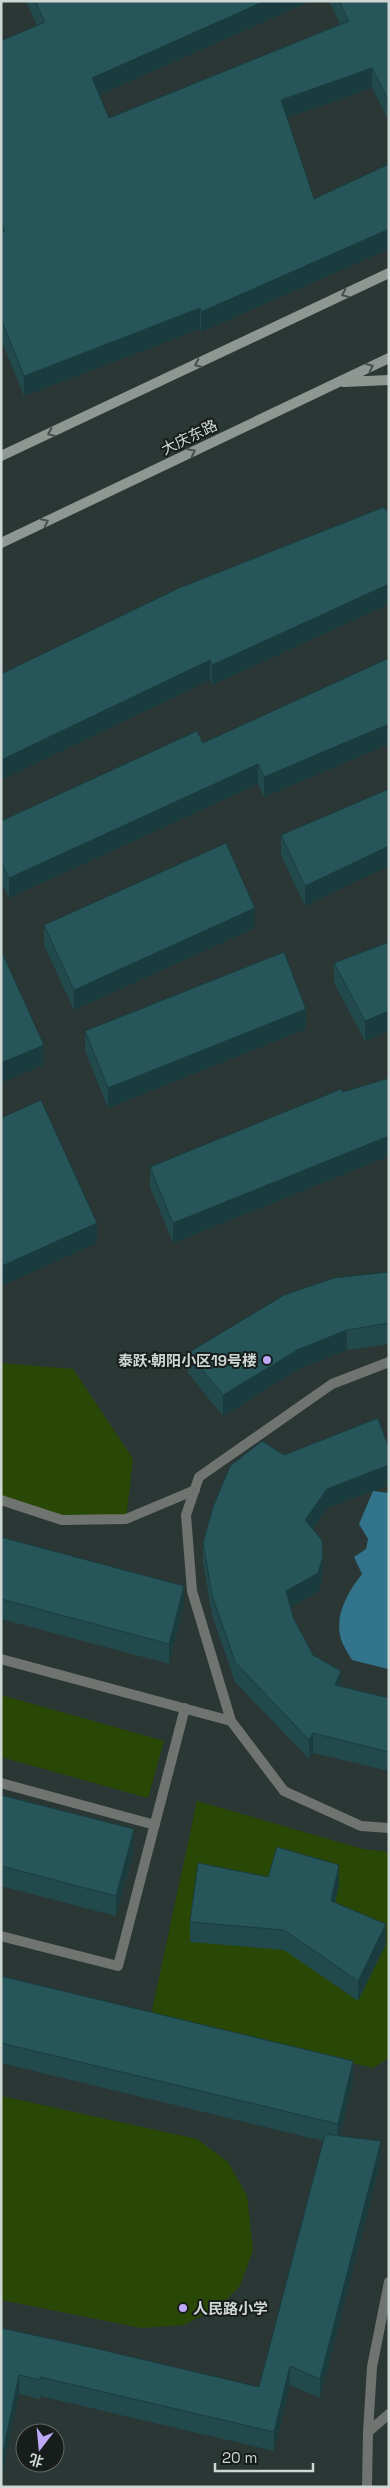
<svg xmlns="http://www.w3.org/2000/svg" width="390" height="2488" font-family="'Space Grotesk','Noto Sans SC',sans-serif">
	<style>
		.green { fill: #294805 }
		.water { fill: #31748c }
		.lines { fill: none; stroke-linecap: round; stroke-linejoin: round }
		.lane { stroke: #6f7470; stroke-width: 10 }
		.secondary { stroke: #8f9792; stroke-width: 10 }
		.wall { fill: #224a4d }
		.shaded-wall { fill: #1b3c3f }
		.building { fill: #27565a; stroke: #1b3c3f }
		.oneway { stroke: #474e4b }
		.poi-dot { fill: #bda9f5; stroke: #171d1b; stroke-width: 2 }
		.labels { text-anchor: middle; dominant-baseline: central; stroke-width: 4; stroke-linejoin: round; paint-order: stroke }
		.street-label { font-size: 15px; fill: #cfd7d5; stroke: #171d1b }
		.poi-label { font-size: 15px; font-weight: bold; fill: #cfd7d5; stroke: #171d1b; text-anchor: end }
	</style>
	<rect width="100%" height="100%" fill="#2a3734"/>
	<path class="green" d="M1,1363L73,1369L133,1459L126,1519L62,1520L1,1500Z
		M1,1695L164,1741L148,1798L1,1757Z
		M197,1801L363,1849L389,1852V2058L373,2068L151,2015Z
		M1,2096L197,2139L228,2162L247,2196L253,2250L240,2286L220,2306L184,2325L141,2328L1,2300Z"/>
	<path class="water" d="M373,1491L389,1493L388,1669L352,1660C348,1653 343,1646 341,1639C334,1615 348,1592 362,1574L354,1557L366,1549L368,1539L359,1524Z"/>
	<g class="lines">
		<path class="lane" d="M389,1362L332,1384L199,1477L186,1515L192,1591L231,1721L284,1791L361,1826L389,1828
			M1,1500L62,1520L126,1519L195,1490
			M1,1659L231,1721
			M1,1783L155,1825
			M1,1936L118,1966L185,1708
			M368,2432L372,2367L389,2282
			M367,2487L368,2432L389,2414"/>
		<path class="secondary" d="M344,382L389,380
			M1,456L389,273
			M1,543L389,358"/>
	</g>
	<path class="wall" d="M26,1H311L99,95L109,118L340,24L329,1H389V121L372,88L287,118L314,199L389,164V249L201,332L200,329L24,396L1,339V41L37,26Z
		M389,510V604L212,685L210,680L1,780V674Z
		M389,658V744L264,797L258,784L9,898L1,882V821L203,743Z
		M389,789L305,906L281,855V835Z
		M44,925L255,928L74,1010L44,945Z
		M389,942V1031L365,1041L334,983V963Z
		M306,1029L108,1108L85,1051V1031Z
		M389,1078V1156L173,1243L150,1187V1167L343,1092Z
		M389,1272V1344L347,1350L299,1369L223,1416L188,1373V1353Z
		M389,1449V1485L327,1508L313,1529L323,1575L318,1592L290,1607L293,1617L313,1655L341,1686L389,1698V1771L313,1753L309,1759L235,1682L212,1615L203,1562V1543L284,1455Z
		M1,1537L184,1606L169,1664L1,1619Z
		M1,1795L134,1849L116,1916L1,1886Z
		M268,1877L339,1885L335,1902L386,1944L358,2001L284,1950L190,1942V1922Z
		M1,1976L353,2081L340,2136L381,2160L320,2398L290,2385L274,2451L40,2396V2399L19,2394L1,2328L259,2387L323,2141L1,2063Z"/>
	<path class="shaded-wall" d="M265,1H311L92,98V78Z
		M372,68V88L281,120V100Z
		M389,229V249L201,332V312Z
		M200,308V329L24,396V376Z
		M389,584V604L212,685V665Z
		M210,660V680L1,780V760Z
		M389,724V744L264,797V777Z
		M258,764V784L9,898V878Z
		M389,846V866L305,906V886Z
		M255,908V928L74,1010V990Z
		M306,1009V1029L108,1108V1088Z
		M389,1011V1031L365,1041V1021Z
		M44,1045V1065L1,1083V1063Z
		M389,1136V1156L173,1243V1223Z
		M97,1223V1243L2,1286V1266Z
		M347,1330V1350L299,1369L223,1416V1395L299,1349Z
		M389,1465V1485L327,1508L305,1539V1520L327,1489Z
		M323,1556V1575L318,1592L286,1610V1591Z
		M184,1586V1606L169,1664V1644Z
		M341,1671V1690L335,1685Z
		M313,1733V1753L309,1759V1740Z
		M134,1829V1849L116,1916V1896Z
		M339,1865V1885L331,1921V1901Z
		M386,1924V1944L358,2001V1981Z
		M353,2061V2081L338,2144V2124Z
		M381,2141V2160L320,2398V2379Z
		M290,2366V2385L274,2451V2432Z
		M19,2375V2394L1,2481V2461Z"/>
	<path class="building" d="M35,1H265L92,78L109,118L349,21L339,1H389V101L372,68L281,100L314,199L389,164V229L201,312L200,308L24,376L1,319V232L5,231L1,223V41L45,22Z
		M384,507L386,511L389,510V584L212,665L210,660L1,760V674L179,588Z
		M389,658V724L264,777L258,764L9,878L1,862V821L197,731L203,743Z
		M389,789V846L305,886L281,835Z
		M226,843L255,908L74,990L44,925Z
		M389,942V1011L365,1021L334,963Z
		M1,950L44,1045L1,1063Z
		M284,952L306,1009L108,1088L85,1031Z
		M389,1078V1136L173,1223L150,1167L341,1089L343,1092Z
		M41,1100L97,1223L2,1266L1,1118Z
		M389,1272V1323L347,1330L299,1349L223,1395L188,1353L284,1295L334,1278Z
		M378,1418L389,1449V1465L327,1489L305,1520L322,1540L323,1556L318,1573L286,1591L293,1617L313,1655L341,1671L335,1685L389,1698V1752L313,1733L309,1740L235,1662L212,1595L203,1543L213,1507L230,1466L262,1441L284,1455Z
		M1,1537L184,1586L169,1644L1,1599Z
		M1,1795L134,1829L116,1896L1,1866Z
		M277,1847L339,1865L331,1901L386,1924L358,1981L284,1930L190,1922L198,1863L268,1877Z
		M1,1976L353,2061L338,2124L1,2043Z
		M325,2134L381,2141L320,2379L290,2366L274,2432L40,2377V2380L19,2375L1,2461V2328L94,2348L259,2387Z"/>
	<defs><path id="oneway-chevron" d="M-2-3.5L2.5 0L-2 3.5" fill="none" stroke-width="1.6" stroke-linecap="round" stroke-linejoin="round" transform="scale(1.25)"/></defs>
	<g class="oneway">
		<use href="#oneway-chevron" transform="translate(345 294) rotate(155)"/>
		<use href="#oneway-chevron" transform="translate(198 364) rotate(155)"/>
		<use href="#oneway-chevron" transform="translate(370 367) rotate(-25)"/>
		<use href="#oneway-chevron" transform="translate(51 433) rotate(155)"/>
		<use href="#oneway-chevron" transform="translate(192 452) rotate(-26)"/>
		<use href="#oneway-chevron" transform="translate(45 522) rotate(-26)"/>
	</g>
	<g class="poi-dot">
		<circle cx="267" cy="1360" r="5"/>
		<circle cx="183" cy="2308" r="5"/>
	</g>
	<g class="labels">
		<g class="street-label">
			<text transform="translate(189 437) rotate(-26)">大庆东路</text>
		</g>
		<g class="poi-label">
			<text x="257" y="1360">泰跃·朝阳小区19号楼</text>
			<text x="193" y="2308" text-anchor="start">人民路小学</text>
		</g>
	</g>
	<rect width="390" height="2488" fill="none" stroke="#cfd7d5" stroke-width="5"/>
	<g transform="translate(40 2448) rotate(196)"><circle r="24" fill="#171d1b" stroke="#616765"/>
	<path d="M0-4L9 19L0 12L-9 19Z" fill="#bda9f5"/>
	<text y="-8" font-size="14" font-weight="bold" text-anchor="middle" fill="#cfd7d5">北</text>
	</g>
	<path d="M215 2463v8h98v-8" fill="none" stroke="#cfd7d5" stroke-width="2.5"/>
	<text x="222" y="2463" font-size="15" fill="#cfd7d5" stroke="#171d1b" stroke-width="4" paint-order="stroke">20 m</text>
</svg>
